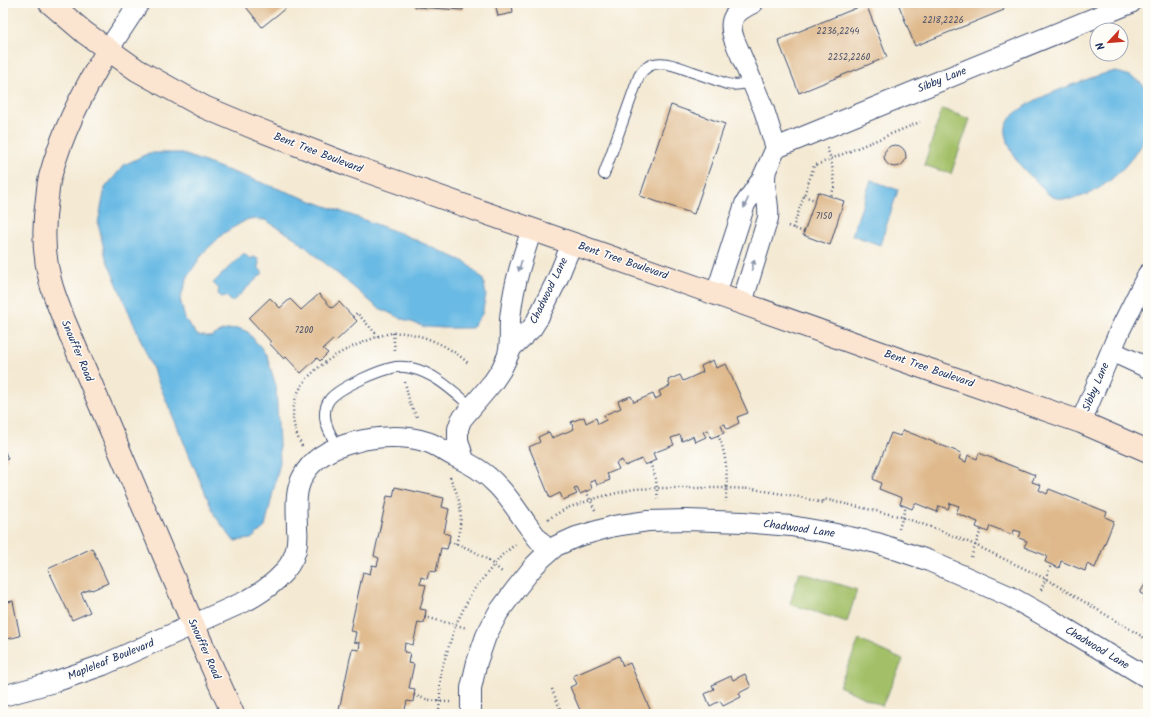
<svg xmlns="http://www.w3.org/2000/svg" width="1151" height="717" font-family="Kalam,sans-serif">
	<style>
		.green { fill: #a3c068; stroke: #5f7863 }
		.water { fill: #69bae4; stroke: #4274a1 }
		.building { fill: #dfb98c }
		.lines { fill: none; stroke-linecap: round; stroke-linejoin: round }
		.service-casing { stroke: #3c4b70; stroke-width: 12 }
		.minor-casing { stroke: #3c4b70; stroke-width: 22 }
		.secondary-casing { stroke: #3c4b70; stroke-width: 24 }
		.path { stroke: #3c4b70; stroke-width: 2.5; stroke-dasharray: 1 3; stroke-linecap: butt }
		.service { stroke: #fff; stroke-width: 10 }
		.minor { stroke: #fff; stroke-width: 20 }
		.secondary { stroke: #fce5d0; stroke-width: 22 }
		.oneway { fill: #8d97ae }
		.labels { text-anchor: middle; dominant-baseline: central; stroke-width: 3; stroke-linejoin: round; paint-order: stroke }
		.number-label { font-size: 9px; fill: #4c526a }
		.street-label { font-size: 11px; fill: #1b2f5e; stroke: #fdfcf7 }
	</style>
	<rect width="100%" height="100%" fill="#fdfcf7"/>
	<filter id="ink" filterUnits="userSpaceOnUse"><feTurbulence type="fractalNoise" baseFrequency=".025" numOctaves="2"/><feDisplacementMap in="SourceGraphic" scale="8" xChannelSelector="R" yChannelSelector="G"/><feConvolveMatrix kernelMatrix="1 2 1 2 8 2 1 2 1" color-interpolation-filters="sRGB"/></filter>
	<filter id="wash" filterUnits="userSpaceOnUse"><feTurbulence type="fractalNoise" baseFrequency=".012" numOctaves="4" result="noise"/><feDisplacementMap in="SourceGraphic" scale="16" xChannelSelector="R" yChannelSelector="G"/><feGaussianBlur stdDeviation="0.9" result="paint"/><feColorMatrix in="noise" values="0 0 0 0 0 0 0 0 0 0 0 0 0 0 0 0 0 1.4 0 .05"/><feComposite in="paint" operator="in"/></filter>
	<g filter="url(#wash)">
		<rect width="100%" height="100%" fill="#f4ead4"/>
		<path class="green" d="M942,109L970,119L951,174L924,165Z
			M799,572L857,590L847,622L790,604Z
			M859,640L903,660L882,706L839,686Z"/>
		<path class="water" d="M1112,72C1125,72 1140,80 1148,90C1148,101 1150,116 1148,127C1140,160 1090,210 1053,197C1046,194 1043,188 1038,183C1032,177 1026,172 1021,166C1014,158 1004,137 1006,127C1008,121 1012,115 1017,112C1033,99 1055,92 1074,84C1087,80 1099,74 1112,72Z
			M149,153H180L400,233L467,263L483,279L486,295L482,314L472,328H446L425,327L400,318L377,307L295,238L265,220L248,219L224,233L203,253L188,276L180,299L185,319L197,335L211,337L222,331L238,328L248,332L267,356L276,386L280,462L265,527L251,539L234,541L215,516L106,258L98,223L105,188L124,165Z
			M871,180L898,190L880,245L852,235Z
			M244,253L250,259L254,257L258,259L259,263L258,267L263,273L232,302L226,296L223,297L219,296L218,293L219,289L213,283Z"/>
		<g id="blocks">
			<path class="building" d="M243,3H292L262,27Z
				M415,3H463V10L415,7Z
				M495,3H512L513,13L498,16Z
				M898,3H1001L1004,10L915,46Z
				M866,4L887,57L799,93L778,40Z
				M671,105L725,124L694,214L640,196Z
				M884 156a11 11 0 1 1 22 0a11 11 0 1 1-22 0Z
				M818,192L844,201L830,245L803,235Z
				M319,294L332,308L339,302L357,321L336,341L334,339L323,349L328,353L320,361L317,358L301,373L286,357L284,359L269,343L271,342L249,318L270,298L280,308L290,299L301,310Z
				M713,360L716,368L726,364L748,413L737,417L739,423L727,429L725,424L721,425L724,433L711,438L708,430L703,432L706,437L695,442L693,436L682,441L680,435L671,438L674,445L653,453L656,460L645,465L642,459L625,466L622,460L616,463L619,469L607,474L610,480L597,485L595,480L590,482L592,489L580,494L577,488L574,489L577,494L563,500L560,493L550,498L529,447L540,442L538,437L549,432L552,438L574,429L571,422L584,417L586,423L596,418L598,424L606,420L604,415L621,408L618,401L631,396L634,402L653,394L655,399L661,396L659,391L670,386L668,380L680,375L683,381L703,372L701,366Z
				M903,430L961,453L959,459L966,462L968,455L977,459L979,453L1035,475L1032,482L1041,485L1039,490L1047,494L1049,489L1107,512L1105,517L1114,521L1095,568L1087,564L1085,571L1061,561L1059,568L1045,562L1047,556L1024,547L1027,541L1019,538L1021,532L1014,530L1013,535L990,526L988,532L976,527L978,522L956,513L959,506L950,503L948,509L939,506L937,512L915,503L912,509L900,504L902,498L879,489L881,483L873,479L891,433L900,436Z
				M3,447L8,459L3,461Z
				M395,487L444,498L442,507L449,509L444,533L450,535L449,542L447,549L441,548L436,572L429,571L427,579L421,577L420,584L426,585L420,609L426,610L424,623L418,622L413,645L405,643L404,652L410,653L408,663L414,664L409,688L415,689L413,702L407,701L404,714H345L346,711L339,710L352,649L359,650L360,643L354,642L356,632L350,631L363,572L370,574L372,565L377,566L379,558L374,556L387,496L393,497Z
				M3,501L8,503L3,513Z
				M92,548L108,583L92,590L91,589L81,593L90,612L72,620L48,569Z
				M1148,579V606L1144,604L1148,597L1140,593Z
				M13,601L20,636L3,640V603Z
				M619,656L623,666L630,663L652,714H575V713L580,710L570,687L577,684L573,676Z
				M745,674L751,687L739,693L741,697L723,706L720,701L710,706L705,694L714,689L712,685L731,676L733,680Z"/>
		</g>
	</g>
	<g filter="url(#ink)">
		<use href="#blocks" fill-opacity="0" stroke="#3c4b70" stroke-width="1"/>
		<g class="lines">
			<defs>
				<path id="service" d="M604,174L639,76C652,54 676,66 693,72C705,76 716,80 727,84C736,86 743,84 752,81
					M338,447C332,437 324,425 325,413C325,408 327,403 330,399C340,387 380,370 396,367C401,366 406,367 411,368C435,373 454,392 472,407"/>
				<path id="minor" d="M753,3C735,12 727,18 734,39L764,110L776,148
					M108,50L139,3
					M716,294L745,204L762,179L776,148L1131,3
					M742,303L768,218C770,202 762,188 766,170
					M1111,351L1148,368
					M508,354C512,340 508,326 511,311C514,283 523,256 532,229
					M1081,422L1120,330L1148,274
					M464,460L458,440V429L461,420L493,382L501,370L512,347L532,328L537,320L557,280L572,243
					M3,696L54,682L103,665L246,601C265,591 290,573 296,550C297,544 298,536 297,529C297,512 294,494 302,478C312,457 334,447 355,442C377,436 405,435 427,442C437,445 445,452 454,456C470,464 484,471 497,485C508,496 517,510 526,523C533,533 541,543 549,552
					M471,714V688L477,662L486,636L498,613L515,590L534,566L542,558L556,546L576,537L614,526L648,521L687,520L743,522L791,526L831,533L877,543L927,560L1009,596L1050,619L1148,678"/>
				<path id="secondary" d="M50,3L85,33L137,70L204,107L252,127L349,165L716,294L907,362L1081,422L1148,451
					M108,50C84,89 62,132 50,177C48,184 48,191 47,198C43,226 43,253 50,280C53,293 59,307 64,320L193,624L233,714"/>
			</defs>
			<use href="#service" class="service-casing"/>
			<use href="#minor" class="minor-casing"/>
			<use href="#secondary" class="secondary-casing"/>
			<path class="path" d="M827,148L831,159L835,185L831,196
				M804,196L815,200
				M788,226L804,232
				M793,228L814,166L920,122
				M353,317L357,313L379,337
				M393,333L395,351
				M405,382L410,404L418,419
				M718,435C728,458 727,477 726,502
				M302,446C276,398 311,366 352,347C365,342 378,335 392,333C417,330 452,347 469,364
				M650,463L656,479L658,501
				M450,477C452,483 455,488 457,494C463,512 461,527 456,544
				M586,491L595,510
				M548,519L567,508L600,497L634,489L657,488H727L753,489L795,496L823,503L824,499L902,517L939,530L975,545L1046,579L1148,640
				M899,529L906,506
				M449,542C472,548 486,557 503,573
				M971,557L981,530
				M1041,590L1051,565
				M425,617L467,628
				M552,689L562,714
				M414,695C426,700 438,702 451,702
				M439,714L441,671L456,624L472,592L502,555L516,544"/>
			<use href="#service" class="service"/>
			<use href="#minor" class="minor"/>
			<use href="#secondary" class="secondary"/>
		</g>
		<defs><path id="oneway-solid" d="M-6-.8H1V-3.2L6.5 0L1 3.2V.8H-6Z"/></defs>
		<g class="oneway">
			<use href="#oneway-solid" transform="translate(746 203) rotate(114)"/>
			<use href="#oneway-solid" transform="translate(753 265) rotate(-74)"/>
			<use href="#oneway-solid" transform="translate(520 266) rotate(106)"/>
		</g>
	</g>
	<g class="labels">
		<g class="number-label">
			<text x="943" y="20">2218,2226</text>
			<text x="838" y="31">2236,2244</text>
			<text x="849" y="57">2252,2260</text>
			<text x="824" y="216">7150</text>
			<text x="304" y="330">7200</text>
		</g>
		<g class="street-label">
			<text transform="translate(942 80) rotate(-22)">Sibby Lane</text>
			<text transform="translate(318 153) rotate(21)">Bent Tree Boulevard</text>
			<text transform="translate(623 261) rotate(19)">Bent Tree Boulevard</text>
			<text transform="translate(549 291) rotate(-64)">Chadwood Lane</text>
			<text transform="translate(77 351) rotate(67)">Snouffer Road</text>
			<text transform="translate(929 369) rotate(19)">Bent Tree Boulevard</text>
			<text transform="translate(1096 387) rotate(-67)">Sibby Lane</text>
			<text transform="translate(799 529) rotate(8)">Chadwood Lane</text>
			<text transform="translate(1097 648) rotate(31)">Chadwood Lane</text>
			<text transform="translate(204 649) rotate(66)">Snouffer Road</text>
			<text transform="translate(111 660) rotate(-22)">Mapleleaf Boulevard</text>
		</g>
	</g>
	<rect width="1151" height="717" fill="none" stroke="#fdfcf7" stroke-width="16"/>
	<g transform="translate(1109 42) rotate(244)"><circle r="19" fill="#fdfcf7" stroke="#a3aaba"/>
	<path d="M0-3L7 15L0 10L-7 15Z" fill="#c8321e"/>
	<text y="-6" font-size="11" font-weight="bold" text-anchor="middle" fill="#1b2f5e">N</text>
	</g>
</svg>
